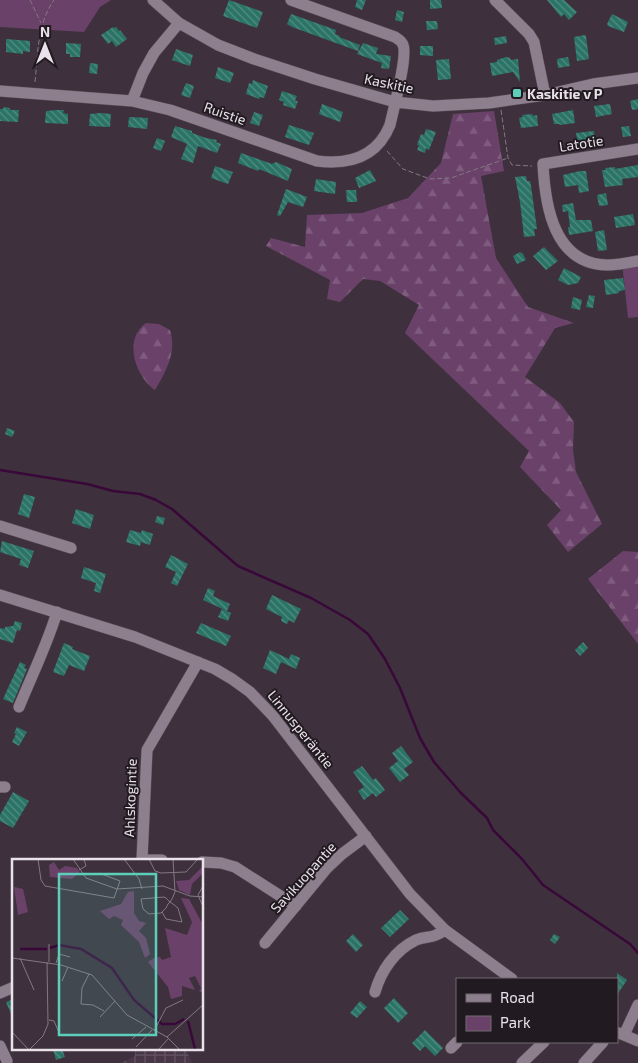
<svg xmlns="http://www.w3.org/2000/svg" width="638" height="1063" font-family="'Exo 2',sans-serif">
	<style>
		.industrial { fill: url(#industrial-grid) }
		.forest { fill: url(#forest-firs) }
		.green { fill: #6a4169 }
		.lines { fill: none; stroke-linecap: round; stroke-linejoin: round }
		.stream { stroke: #390839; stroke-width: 2.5 }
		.building { fill: url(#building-back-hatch) }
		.minor-casing { stroke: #574d57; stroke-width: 12 }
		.path { stroke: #837883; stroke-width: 1; stroke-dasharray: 5 2.5; stroke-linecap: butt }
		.minor { stroke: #8d7f8d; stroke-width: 11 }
		.poi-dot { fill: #5cceba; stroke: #211b21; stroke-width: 2 }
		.labels { text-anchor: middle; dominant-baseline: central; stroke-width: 4; stroke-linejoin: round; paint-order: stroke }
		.street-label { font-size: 14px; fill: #eae2ea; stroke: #211b21 }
		.poi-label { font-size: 14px; font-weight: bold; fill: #eae2ea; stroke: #211b21; text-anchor: start }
		.inset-river { fill: none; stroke: #390839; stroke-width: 2.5 }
		.inset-road { fill: none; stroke: #837882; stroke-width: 1 }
		.view { fill: #5cceba; fill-opacity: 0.15; stroke: #5cceba; stroke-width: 2.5 }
		.inset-edge { fill: none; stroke: #eae2ea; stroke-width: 2.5 }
	</style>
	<defs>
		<pattern id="industrial-grid" width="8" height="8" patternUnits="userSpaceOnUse" patternTransform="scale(1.25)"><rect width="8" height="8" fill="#493748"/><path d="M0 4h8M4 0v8" fill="none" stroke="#635463"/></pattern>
		<pattern id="forest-firs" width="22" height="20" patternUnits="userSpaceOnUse" patternTransform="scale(1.25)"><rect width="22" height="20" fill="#6a4169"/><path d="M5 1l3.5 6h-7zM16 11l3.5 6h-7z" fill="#7f5c7f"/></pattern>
		<pattern id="building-back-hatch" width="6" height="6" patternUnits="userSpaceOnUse" patternTransform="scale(1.25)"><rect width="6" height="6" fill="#2a7366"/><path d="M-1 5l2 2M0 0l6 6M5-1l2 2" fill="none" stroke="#538d83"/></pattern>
	</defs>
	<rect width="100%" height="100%" fill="#3e313d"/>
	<path class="industrial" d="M135,1049H186L192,1063H116L123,1062L135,1056Z"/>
	<path class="forest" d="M494,111L504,171L481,176L496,258L528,307L574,323L555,328L525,377L560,403L574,422L573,450L576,472L602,524L568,552L547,525L561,510L520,467L529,451L405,333L419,305L380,281L363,279L340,302L327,299L330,280L266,246L271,238L305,247L307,215L362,213L408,198L441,163L453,114Z
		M146,323L159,324L170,330C177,352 166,372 155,390C135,376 123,339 146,323Z
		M623,551L638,552V644L588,579Z"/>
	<path class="green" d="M0,0H111L100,7L84,32L0,27Z
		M638,261V317L628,318L622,263Z"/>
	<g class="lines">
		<path class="stream" d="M0,470L87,484L113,491L140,494L156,500L172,509L238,566L311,598L350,620L368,634L385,659L400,688L420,738L434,762L461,793L487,818L493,830L522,859L543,885L630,944L638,953"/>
	</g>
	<path class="building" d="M229,0L263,12L257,28L223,16Z
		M357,0H366L362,10L355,7Z
		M430,0H441L442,8L430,9Z
		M547,0H564L577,12L569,20L564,14L561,17Z
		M397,10L404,12L402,22L395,20Z
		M291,14L336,30L335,34L340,36L339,37L360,45L358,51L292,27L287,24Z
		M612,14L628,22L624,32L608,26L607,24Z
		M426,21H437L438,29L427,30Z
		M113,27L114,28L116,27L119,31L120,30L127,39L116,47L112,41L108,44L101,35Z
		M585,35L586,36L589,59L577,61L574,37Z
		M506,36L507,43L495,45L494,38Z
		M6,39L30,41V52L23,51V54L6,52Z
		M66,43L81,44L80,57H70V54H66Z
		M363,43L378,48L376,54L391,56L389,69L381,68L382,63L357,54Z
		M420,46H433V56L420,55Z
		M176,49L193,55L190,66L172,60Z
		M506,57L510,58L511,60L518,59L520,82L513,72L492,76L490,63L497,62V60Z
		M568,57L570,66L558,68L557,59Z
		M449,59L451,79L438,80L436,60Z
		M90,63L98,64L97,74L89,73Z
		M218,67L234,73L230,83L215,78Z
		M253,80L268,86L264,98L260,97L259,99L246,94L249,83L252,84Z
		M186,83L194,86L190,98L181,95Z
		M282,91L297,96L295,101H298L295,109L283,105L284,102L279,100Z
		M638,99V109L632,110L630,101Z
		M322,104L343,112L340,122L319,114Z
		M610,104L612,114L596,117L594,106Z
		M4,107L10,108V110H19L18,122L0,121V109H3Z
		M57,110H64L63,113L68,114V124L45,123L46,111Z
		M573,110L575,123L560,125L559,124H554L552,114Z
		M254,112L263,115L259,126L250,123Z
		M100,113L111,114L110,127L89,126L90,114Z
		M532,114L533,116L537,115L538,126L521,128L519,118L523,117L522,115Z
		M129,117L148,118L147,129L128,127Z
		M289,125L314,133L309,145L285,137Z
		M175,126L192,131V133L206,138L217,140L216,142L221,144L217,153L198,146L193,163L181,159L187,144L171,137Z
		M629,126L631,136L623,137L621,127Z
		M426,129L436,132L429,150L426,148L425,153L417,150L419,145H417L421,134L424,135Z
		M594,131L595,142L578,145L576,133Z
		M157,138L165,141L161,151L153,148Z
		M241,153L272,164L276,162L292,169L288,181L259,169L258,171L238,163Z
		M638,165V177L622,179L623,185L605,187L602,170H606L605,168L615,167V169Z
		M215,166L233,172L228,184L211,178Z
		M370,170L376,181L359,188L355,178Z
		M580,171H586L589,191L579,193L578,185L565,187L563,175Z
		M526,176L527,181H530L531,186L537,229H534L535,236L524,237L520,202L515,177Z
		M316,179L336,182L335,194L314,191Z
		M286,189L307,197L303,207L288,202L280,216L277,215Z
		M346,190H356L357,202H347Z
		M606,193L608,205L599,206L597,195Z
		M573,203L576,220H591L593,231L569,235L568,227H570L568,211L563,212L562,205Z
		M633,214L635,225L616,228L614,217Z
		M604,230L607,250L598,251L595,232Z
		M544,247L558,261L546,270L533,256Z
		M520,252L523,254L526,260L517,264L513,256Z
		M564,268L581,277L578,283L568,285L558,280Z
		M623,278L625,290L619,291V293L606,295L604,280Z
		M589,295L595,296L593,308L586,307Z
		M573,297L582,300L580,310L571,308Z
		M7,428L15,431L12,437L5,434Z
		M24,494L35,497L29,518L18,514Z
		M76,509L94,515L90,529L72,523Z
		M157,516L165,518L163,525L155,522Z
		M130,530L141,533L142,530L153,534L150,545L141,542L140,546L126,542Z
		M2,541L34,551L28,568L19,565L21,559L0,552Z
		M171,555L188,564L177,586L171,583L176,572L165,567Z
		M84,567L106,574L100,593L94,591L96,583L81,578Z
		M208,588L215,591L213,596L230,604L227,611L203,600Z
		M272,595L301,609L294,623L289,620L287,624L281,621L282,617L266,609Z
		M222,609L231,613L228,621L218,617Z
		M15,621L22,623L20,631L17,630L13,643L0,639V628L5,629V627L13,626Z
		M201,623L231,636L226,646L196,633Z
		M583,642L588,648L580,656L575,650Z
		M64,643L73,647L72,649L90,656L84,671L69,665L64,676L53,672Z
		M270,650L289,659L291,654L300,658L296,669L281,662L276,674L263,668Z
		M20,662L26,665L24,668L27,669L13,703L3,699Z
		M17,727L27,732L19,746L12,742L16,734L14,733Z
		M401,746L413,762L404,769L409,775L400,782L389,768L398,761L392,753Z
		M362,766L373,780L376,778L385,790L376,797L373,793L364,800L358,791L364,787L353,772Z
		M13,792L29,801L13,828L0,821V815Z
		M400,910L409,919L390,937L381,928Z
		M353,934L363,945L356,952L346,941Z
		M554,934L560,937L555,944L550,940Z
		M617,973L627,980L617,995Z
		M394,998L408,1013L398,1023L384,1008Z
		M14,999V1019H13L6,1002Z
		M360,1001L367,1007L357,1018L350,1013Z
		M425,1030L443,1048L435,1056L425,1046L420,1051L412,1043Z
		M53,1049H62L65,1057L56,1060Z"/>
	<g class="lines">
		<defs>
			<path id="minor" d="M153,0L179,23L218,45L254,59L315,79L395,102L433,106L489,103L545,95L593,84L638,78
				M495,0L529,34L534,42L545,95
				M0,91L132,101L170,110L317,161C349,165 377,157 390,125C393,111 408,56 403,45C402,41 398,39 395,37L291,0
				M132,101L143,73L154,53L179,23
				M638,149L543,164C545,206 554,264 607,265C617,265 628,263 638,261
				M0,526L71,548
				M0,595L135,637L215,669L232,679L250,692L273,716L410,894L445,930L512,979
				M19,707C32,675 47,645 57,612
				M0,787H5
				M162,860H142L147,750L198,662
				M202,862L221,863L235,867L296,906
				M265,943L327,868L342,854L366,836
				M375,992C381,971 395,950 416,940C427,935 431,940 445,930
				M0,993L14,987
				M619,1033L638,1041
				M624,1035L638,1005
				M0,1046L7,1061
				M451,1048L457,1042
				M522,1063L544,1042
				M584,1063L603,1042"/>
		</defs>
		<use href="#minor" class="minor-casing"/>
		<path class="path" d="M30,0L41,23
			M35,82C38,54 37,24 54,0
			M501,110L508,158L512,165L532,166
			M387,151L403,169L430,179L451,178L508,158"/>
		<use href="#minor" class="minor"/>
	</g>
	<rect class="poi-dot" x="512" y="88" width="10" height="10" rx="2.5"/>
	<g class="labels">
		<g class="street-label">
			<text transform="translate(389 83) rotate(12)">Kaskitie</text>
			<text transform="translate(225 113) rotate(19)">Ruistie</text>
			<text transform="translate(581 143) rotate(-9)">Latotie</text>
			<text transform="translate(301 729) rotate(51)">Linnusperäntie</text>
			<text transform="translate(130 798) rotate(-88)">Ahlskogintie</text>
			<text transform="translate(303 877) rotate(-48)">Savikuopantie</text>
		</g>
		<g class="poi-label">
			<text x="527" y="93">Kaskitie v P</text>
		</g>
	</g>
	<g transform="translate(12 859)">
		<rect width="191" height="191" fill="#3e313d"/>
		<path d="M191,7V14L180,25L178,36L167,31L164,22L177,21ZM2,28L11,30L16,53L6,56ZM122,32V54L127,62L134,64L127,72L134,79L138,95L133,99L127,83L109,66L111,61L102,57L97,60L88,52L109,45L116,33ZM169,39L177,40L191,66V134L187,132L189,129L183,117L177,119L183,131L170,127V137L159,140L156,128L136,103L142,99L148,98L150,101L159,98L153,69L175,76L180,63Z" fill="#6a4169"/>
		<path d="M42,3L47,11L53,7L65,9L68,13L60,20L38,18L37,6Z" fill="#6a4169"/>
		<path class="inset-river" d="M38,89L47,86L69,90L100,109L122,141L150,165H163L172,160M8,90H35M176,162L183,190"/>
		<path class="inset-road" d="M26,0L29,21L33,27L102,39L108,22L87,14M61,0L74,19L105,30L151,27L178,37L192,38M112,0L127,20L130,30M137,0L143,12L149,14L174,13L186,0M67,11L74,7L72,0M192,25L186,36L192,50M150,53L154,60L170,63L166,49L161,45L158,43L154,39L152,38L129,40L131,50L137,55L149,54L154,49L156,45L158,43L160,40L163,33L161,0M37,85V103M0,99L49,106L80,116L115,156L155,178L169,192M8,99L22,131M44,104L47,95L58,98M77,115L70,129L69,145L81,146L92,152M50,122L56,108M88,158L103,142M37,161L42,162L48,176M142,172L154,149L171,141M0,173L17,191M155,178L192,145M120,180L134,168M124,188L140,171M17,191L31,177L36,165L35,103M146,191L157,179"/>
		<path class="view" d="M47,15H144V176H47Z"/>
		<rect width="191" height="191" class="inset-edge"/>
	</g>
	<rect x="456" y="978" width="162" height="65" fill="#211b21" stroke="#716b71"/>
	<rect x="466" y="994" width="25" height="8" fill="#8d7f8d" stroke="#716b71"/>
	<text x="500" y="1003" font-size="15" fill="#eae2ea">Road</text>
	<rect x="466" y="1016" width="25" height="15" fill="#6a4169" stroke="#716b71"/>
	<text x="500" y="1028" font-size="15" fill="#eae2ea">Park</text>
	<g transform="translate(45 45)" stroke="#211b21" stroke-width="4" paint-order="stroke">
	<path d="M0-4L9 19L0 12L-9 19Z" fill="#eae2ea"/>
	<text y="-8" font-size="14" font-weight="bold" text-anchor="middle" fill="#eae2ea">N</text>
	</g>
</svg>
